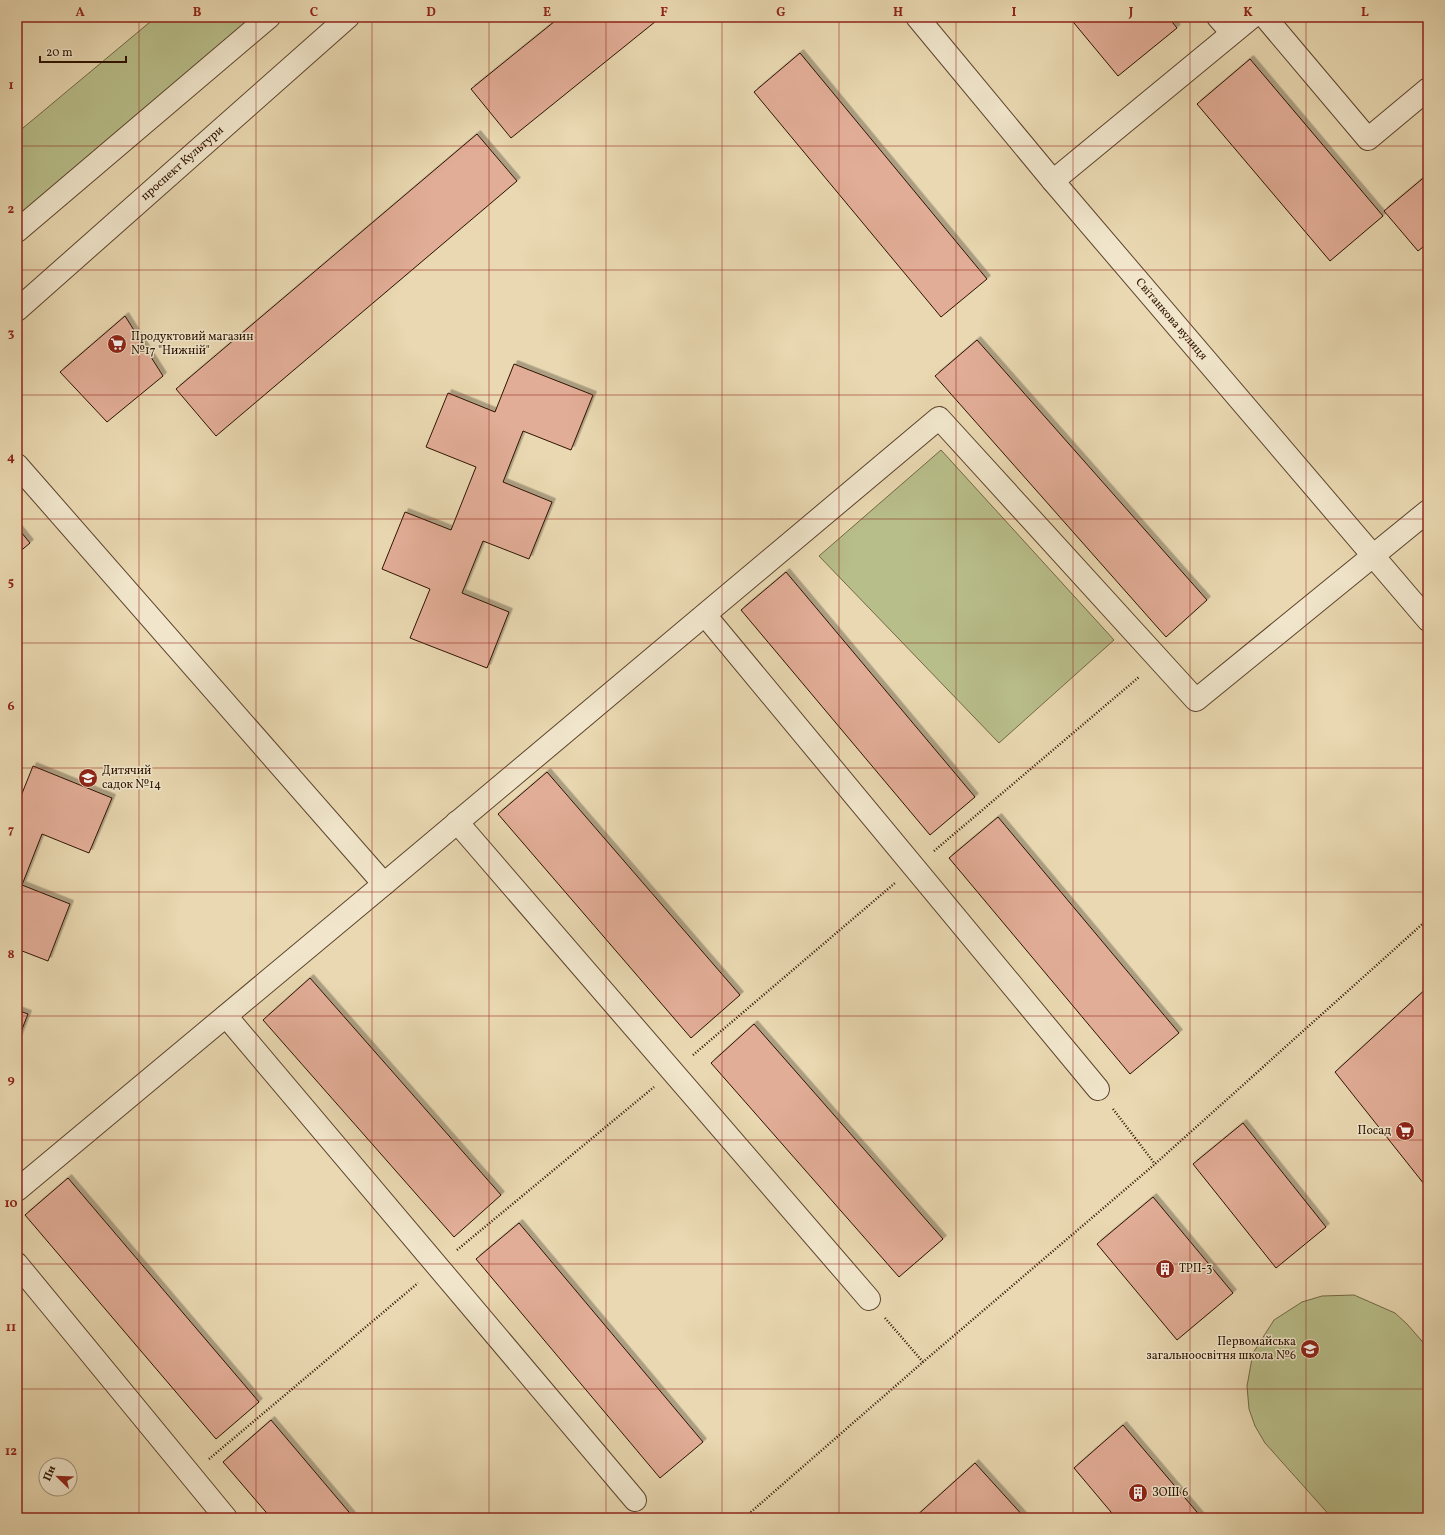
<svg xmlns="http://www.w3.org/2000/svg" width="1445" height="1535" font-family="Vollkorn,serif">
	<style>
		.green { fill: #b8be8a; stroke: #726845 }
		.building { fill: #e2ad97; stroke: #2d1300; filter: url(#shadow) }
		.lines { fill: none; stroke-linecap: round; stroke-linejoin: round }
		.minor-casing { stroke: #5c442c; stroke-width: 24 }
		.path { stroke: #2d1300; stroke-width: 2.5; stroke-dasharray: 1 2; stroke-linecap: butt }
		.minor { stroke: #f1e6cc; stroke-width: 22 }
		.grid { fill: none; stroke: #8f2418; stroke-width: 1; stroke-opacity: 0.55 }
		.labels { text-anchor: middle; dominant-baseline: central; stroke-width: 3; stroke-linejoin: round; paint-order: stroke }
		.street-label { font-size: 12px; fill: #2d1300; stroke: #f1e6cc }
		.poi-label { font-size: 12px; fill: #2d1300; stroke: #f1e6cc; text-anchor: start }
		.neatline { fill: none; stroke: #8f2418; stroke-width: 1.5 }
		.grid-label { font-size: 13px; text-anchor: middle; font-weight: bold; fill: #8f2418 }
	</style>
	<defs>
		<filter id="shadow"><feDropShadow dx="3.5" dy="-3.5" stdDeviation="0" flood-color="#0004"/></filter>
	</defs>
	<rect width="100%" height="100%" fill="#e9d8b1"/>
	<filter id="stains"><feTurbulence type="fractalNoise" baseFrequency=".005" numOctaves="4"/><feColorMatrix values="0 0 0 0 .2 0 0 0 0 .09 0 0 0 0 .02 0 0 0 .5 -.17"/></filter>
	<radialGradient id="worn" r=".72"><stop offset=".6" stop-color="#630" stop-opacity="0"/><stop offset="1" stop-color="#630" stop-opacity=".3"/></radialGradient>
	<path class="green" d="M156,17H269L17,231V133Z
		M941,450L1114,640L999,743L819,556Z
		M1354,1295L1395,1313L1407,1324L1428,1348V1518H1332L1265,1443L1255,1426L1249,1409L1247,1386L1253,1353L1274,1320L1302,1302L1322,1296Z"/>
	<path class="building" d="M560,17H661L511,138L471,89Z
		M1069,17H1168L1177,28L1118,76Z
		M800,53L987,279L941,317L754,92Z
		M1250,59L1383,216L1330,261L1197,104Z
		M477,134L517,181L216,436L176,389Z
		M1428,174V243L1418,251L1384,211Z
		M125,316L163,376L107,422L60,372Z
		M977,340L1207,600L1166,637L935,376Z
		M514,364L593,395L571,450L523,431L503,482L552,502L529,559L483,541L462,593L509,612L487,668L410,638L430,589L382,569L405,512L451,530L476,467L426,447L448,393L495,412Z
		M17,527L30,543L17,554Z
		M786,572L975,797L930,835L741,610Z
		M33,766L112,798L89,853L42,834L22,885L70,904L48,961L17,949V806Z
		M547,772L740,995L691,1038L498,814Z
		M998,817L1179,1033L1130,1074L949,858Z
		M310,978L501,1195L454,1237L263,1020Z
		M1428,987V1189L1335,1072Z
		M17,1010L28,1014L17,1042Z
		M754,1024L943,1239L899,1277L711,1063Z
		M1243,1123L1326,1227L1276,1268L1193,1164Z
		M68,1178L259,1402L216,1439L25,1215Z
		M1153,1197L1233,1293L1177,1340L1097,1244Z
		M519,1223L703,1442L660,1478L476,1259Z
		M271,1420L354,1518H271L223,1462Z
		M1123,1425L1202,1518H1116L1074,1468Z
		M975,1463L1025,1518H914Z"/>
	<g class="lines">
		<defs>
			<g id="minor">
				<path id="s1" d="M917,17L1053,181L1428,620"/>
				<path d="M1218,17L1232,33"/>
				<path d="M1265,17L1368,139L1428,89"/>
				<path d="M1053,181L1252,17"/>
				<path d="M17,231L269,17"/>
				<path id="s2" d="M17,310L348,17"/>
				<path d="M17,465L384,884L17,1190"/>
				<path d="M705,615L1098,1089"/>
				<path d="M457,822L869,1299"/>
				<path d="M384,884L939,418L1196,700L1428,511"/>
				<path d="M226,1016L635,1500"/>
				<path d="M17,1264L226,1518"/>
			</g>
		</defs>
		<use href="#minor" class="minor-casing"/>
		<path class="path" d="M934,851L1139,677
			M693,1055L895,883
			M1113,1109L1155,1164
			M457,1250L654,1087
			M885,1318L923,1362
			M209,1459L418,1283
			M744,1518L923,1362L1155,1164L1428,919"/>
		<use href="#minor" class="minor"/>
	</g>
	<path class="grid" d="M139,17V1518M256,17V1518M372,17V1518M489,17V1518M606,17V1518M722,17V1518M839,17V1518M956,17V1518M1073,17V1518M1190,17V1518M1306,17V1518M17,146H1428M17,270H1428M17,395H1428M17,519H1428M17,643H1428M17,768H1428M17,892H1428M17,1016H1428M17,1140H1428M17,1264H1428M17,1389H1428"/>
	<defs>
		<symbol id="supermarket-disc" viewBox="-11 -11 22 22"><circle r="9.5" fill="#8f2418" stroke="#f1e6cc"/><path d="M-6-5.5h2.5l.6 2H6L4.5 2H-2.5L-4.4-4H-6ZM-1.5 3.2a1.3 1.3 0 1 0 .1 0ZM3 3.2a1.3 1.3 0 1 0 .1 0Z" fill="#fff"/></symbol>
		<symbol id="school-disc" viewBox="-11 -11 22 22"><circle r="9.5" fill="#8f2418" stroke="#f1e6cc"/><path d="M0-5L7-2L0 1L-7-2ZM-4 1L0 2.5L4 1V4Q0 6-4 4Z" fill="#fff"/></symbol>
		<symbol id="building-disc" viewBox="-11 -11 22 22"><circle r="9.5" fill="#8f2418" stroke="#f1e6cc"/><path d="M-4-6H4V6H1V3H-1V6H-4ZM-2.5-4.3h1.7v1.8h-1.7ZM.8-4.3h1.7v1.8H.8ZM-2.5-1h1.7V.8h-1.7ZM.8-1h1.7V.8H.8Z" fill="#fff"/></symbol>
	</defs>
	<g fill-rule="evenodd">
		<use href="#supermarket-disc" x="106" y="333" width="22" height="22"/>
		<use href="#school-disc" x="77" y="767" width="22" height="22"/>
		<use href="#supermarket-disc" x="1394" y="1120" width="22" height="22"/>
		<use href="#building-disc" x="1154" y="1258" width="22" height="22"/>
		<use href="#school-disc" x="1299" y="1338" width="22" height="22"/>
		<use href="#building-disc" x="1127" y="1482" width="22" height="22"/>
	</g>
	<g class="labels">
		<g class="street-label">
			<text stroke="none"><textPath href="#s2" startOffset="221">проспект Культури</textPath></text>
			<text stroke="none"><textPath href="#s1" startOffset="395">Світанкова вулиця</textPath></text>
		</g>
		<g class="poi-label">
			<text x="131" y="337">Продуктовий магазин<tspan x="131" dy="14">№17 "Нижній"</tspan></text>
			<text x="102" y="771">Дитячий<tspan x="102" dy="14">садок №14</tspan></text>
			<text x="1391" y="1131" text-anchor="end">Посад</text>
			<text x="1179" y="1269">ТРП-3</text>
			<text x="1296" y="1342" text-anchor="end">Первомайська<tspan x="1296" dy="14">загальноосвітня школа №6</tspan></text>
			<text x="1152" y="1493">ЗОШ 6</text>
		</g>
	</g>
	<rect width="1445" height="1535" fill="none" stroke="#e9d8b1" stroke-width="44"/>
	<g transform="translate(58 1477) rotate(293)"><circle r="19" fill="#f1e6cc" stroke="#a3927a"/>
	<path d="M0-3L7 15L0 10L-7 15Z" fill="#8f2418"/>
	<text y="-6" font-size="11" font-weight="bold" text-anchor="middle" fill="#2d1300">Пн</text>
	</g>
	<path d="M40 56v6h86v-6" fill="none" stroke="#2d1300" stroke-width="2"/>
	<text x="46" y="56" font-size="12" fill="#2d1300" stroke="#f1e6cc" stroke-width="3" paint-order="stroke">20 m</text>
	<rect x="22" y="22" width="1401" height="1491" class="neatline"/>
	<g class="grid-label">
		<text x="80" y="16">A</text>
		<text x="197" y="16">B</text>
		<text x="314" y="16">C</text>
		<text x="431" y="16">D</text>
		<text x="547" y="16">E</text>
		<text x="664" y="16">F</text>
		<text x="781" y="16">G</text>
		<text x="898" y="16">H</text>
		<text x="1014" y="16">I</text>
		<text x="1131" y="16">J</text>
		<text x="1248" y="16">K</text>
		<text x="1365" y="16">L</text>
		<text x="11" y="89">1</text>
		<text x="11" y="213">2</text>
		<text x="11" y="337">3</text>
		<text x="11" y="461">4</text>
		<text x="11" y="586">5</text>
		<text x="11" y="710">6</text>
		<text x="11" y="834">7</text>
		<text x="11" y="958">8</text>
		<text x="11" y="1083">9</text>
		<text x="11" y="1207">10</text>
		<text x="11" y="1331">11</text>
		<text x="11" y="1455">12</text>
	</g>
	<rect width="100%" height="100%" filter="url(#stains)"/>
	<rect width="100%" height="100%" fill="url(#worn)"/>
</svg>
